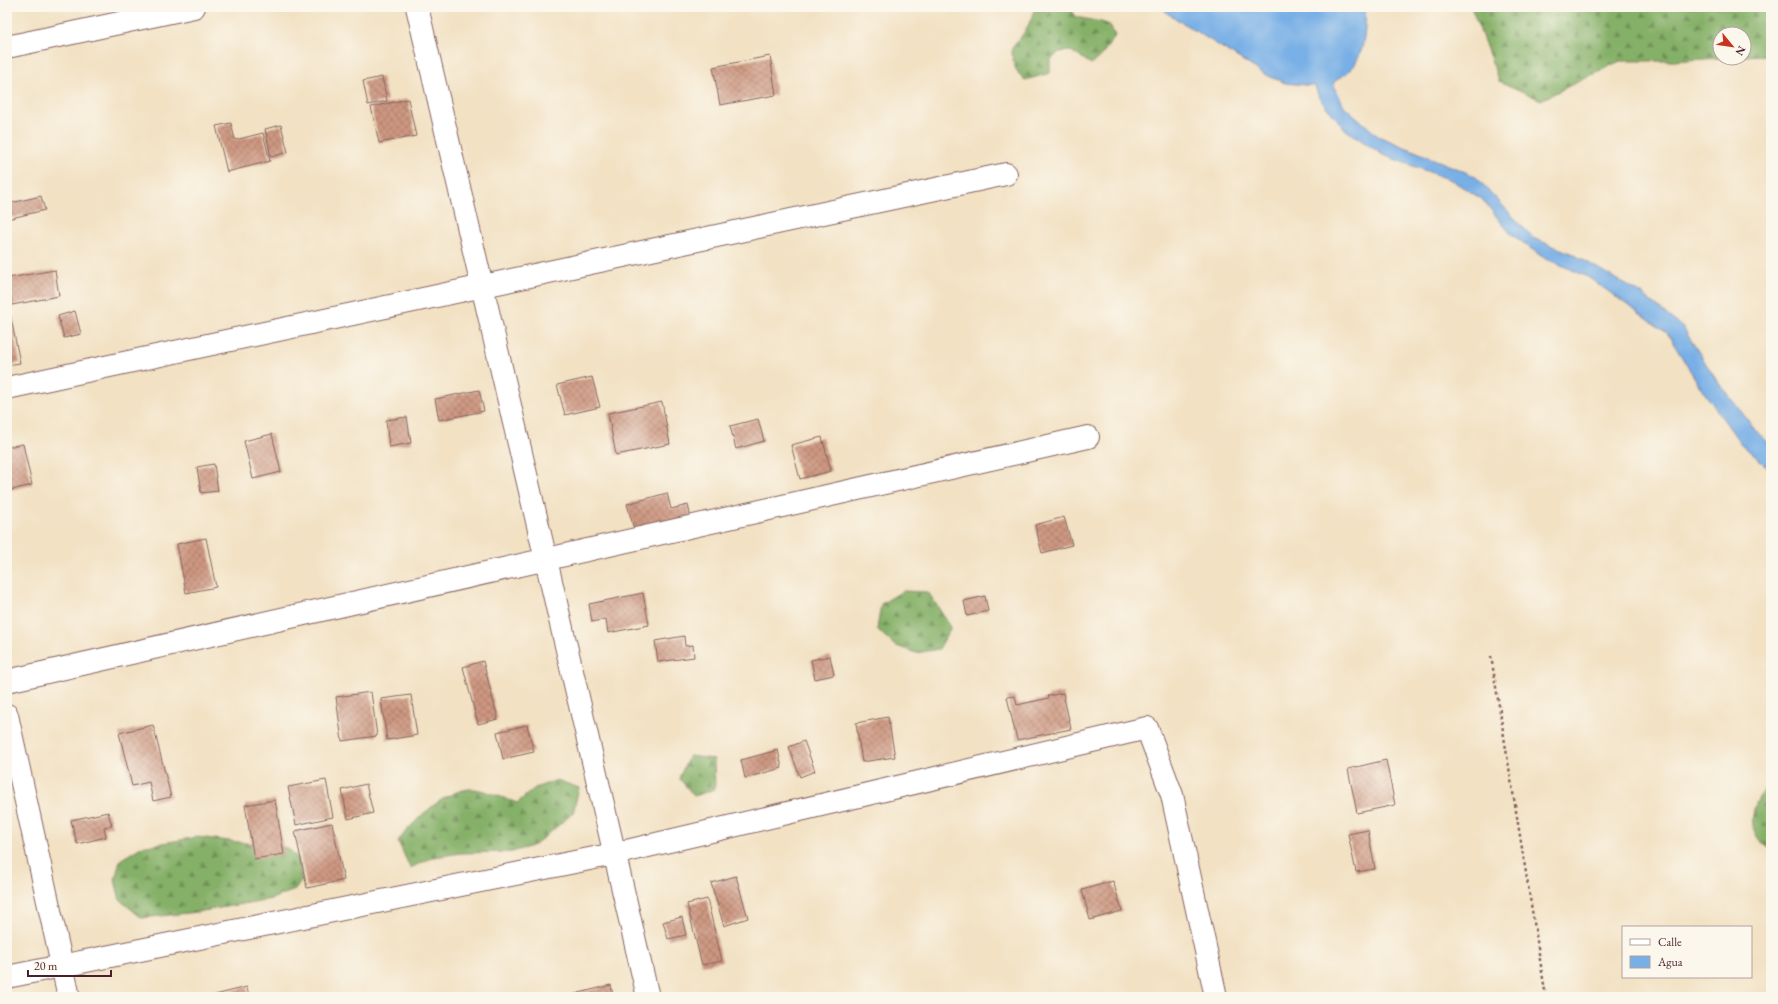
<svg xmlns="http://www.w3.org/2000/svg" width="1778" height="1004" font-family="'EB Garamond',serif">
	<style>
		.forest { fill: url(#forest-firs); stroke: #68684a }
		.water { fill: #77afe6; stroke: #606788 }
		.building { fill: url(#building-cross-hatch) }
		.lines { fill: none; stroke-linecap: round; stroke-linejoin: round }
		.street-casing { stroke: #856360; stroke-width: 24 }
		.path { stroke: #856360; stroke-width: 2.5; stroke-dasharray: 3 3; stroke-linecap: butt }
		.street { stroke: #fff; stroke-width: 22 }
	</style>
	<defs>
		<pattern id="forest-firs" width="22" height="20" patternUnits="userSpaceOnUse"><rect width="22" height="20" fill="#85b068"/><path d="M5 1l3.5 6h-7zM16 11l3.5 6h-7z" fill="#6f8f56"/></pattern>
		<pattern id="building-cross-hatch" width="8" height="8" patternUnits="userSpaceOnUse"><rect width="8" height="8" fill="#ce9781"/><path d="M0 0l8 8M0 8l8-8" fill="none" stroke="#a97b6a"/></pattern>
	</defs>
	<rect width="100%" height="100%" fill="#fbf7ec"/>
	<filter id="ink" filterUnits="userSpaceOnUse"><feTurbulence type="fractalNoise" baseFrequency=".025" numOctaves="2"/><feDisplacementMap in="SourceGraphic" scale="8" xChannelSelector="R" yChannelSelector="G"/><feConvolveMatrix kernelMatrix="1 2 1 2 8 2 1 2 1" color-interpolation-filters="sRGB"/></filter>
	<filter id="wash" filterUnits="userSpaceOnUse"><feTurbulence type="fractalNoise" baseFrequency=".012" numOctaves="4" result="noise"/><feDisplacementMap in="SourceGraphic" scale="16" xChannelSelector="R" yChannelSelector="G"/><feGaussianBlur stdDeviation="0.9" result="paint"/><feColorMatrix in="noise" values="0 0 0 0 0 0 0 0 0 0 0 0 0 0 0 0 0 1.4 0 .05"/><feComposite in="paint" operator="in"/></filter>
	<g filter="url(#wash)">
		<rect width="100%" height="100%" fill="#f2e1c3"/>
		<path class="forest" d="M1035,7H1071L1074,16C1086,20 1098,20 1110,25L1115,36L1101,56L1091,64L1071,51L1059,52L1050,61V73L1025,80C1014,70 1012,63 1012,48C1023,36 1031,23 1035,7Z
			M1471,7H1771V55L1744,56V34H1720V58L1672,61H1620L1541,100L1499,81Z
			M903,591L928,592L951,627L939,649L916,653L894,645L877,629L881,604Z
			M689,756L714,759L715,789L694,796L679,778Z
			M557,780L579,788L573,813L535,845L512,852L461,853L434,857L410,868L398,841C414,821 446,788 473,789C483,789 506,799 517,803L535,788Z
			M1768,784L1771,785V849C1743,834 1751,805 1768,784Z
			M197,837L288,848L298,858L302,880L295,890L271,899L197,912L142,918L120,900L115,880L120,860L141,847Z"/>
		<path class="water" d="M1161,7H1365C1366,27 1365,51 1353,67C1348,73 1339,78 1333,83L1344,106L1378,136L1475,176L1533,238L1573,254L1642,294L1684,329L1717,381L1759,434L1771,445V470L1741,444L1699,385L1667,333L1588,277L1541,256L1510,233L1482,199L1451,180L1383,155L1346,130L1319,98L1315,86L1285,83L1264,74L1167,13Z"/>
		<g id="blocks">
			<path class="building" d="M770,56L776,95L720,105L713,67Z
				M382,77L387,101L368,105L363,81Z
				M408,99L416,136L379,143L371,107Z
				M231,123L235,140L263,133L270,161L227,172L216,126Z
				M281,125L288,152L271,157L265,129Z
				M41,196L45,210L7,219V204Z
				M55,270L59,296L12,305L8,278Z
				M7,308H9L20,363L7,365Z
				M75,311L81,334L64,338L58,316Z
				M592,377L600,407L565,415L557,385Z
				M479,390L484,411L439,420L435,399Z
				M662,402L670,444L616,455L608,413Z
				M407,417L411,443L389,447L386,420Z
				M758,419L764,441L736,449L730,426Z
				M272,434L281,472L253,479L244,441Z
				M822,437L831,471L800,479L791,445Z
				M23,444L32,485L7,491V447Z
				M214,464L218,491L201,493L197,467Z
				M667,493L671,509L688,505L691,518L635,532L627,504Z
				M1064,517L1072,545L1042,553L1035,525Z
				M206,538L216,587L186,593L177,544Z
				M643,593L649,625L608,633L606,619L592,622L589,604Z
				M985,596L988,611L967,616L964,601Z
				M684,636L685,646L693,645L694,657L658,662L655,641Z
				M830,656L834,675L815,679L811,660Z
				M483,661L498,719L478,724L463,667Z
				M371,692L377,736L342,741L336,697Z
				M1063,693L1071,729L1017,740L1007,697L1015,696L1017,705L1049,698L1048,696Z
				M411,695L417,735L387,740L381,699Z
				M888,717L895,757L862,762L856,723Z
				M153,725L171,797L153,801L149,782L132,786L119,733Z
				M527,725L534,752L503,759L497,732Z
				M804,741L815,771L800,777L789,747Z
				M778,750L782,768L745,778L741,760Z
				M1386,760L1395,805L1357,813L1348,769Z
				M326,780L333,817L296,825L288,787Z
				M366,784L373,813L348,819L342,790Z
				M275,800L284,854L254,859L245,805Z
				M108,812L112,826L104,827L106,837L77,844L71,820Z
				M332,823L344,880L307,888L295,831Z
				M1368,830L1375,869L1356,872L1348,834Z
				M736,876L748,918L724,926L711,883Z
				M1113,881L1122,911L1090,920L1082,890Z
				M707,899L722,961L702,965L687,904Z
				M682,917L686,935L668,939L663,922Z
				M611,985L613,997H572L571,995Z
				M247,987L249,997H211V996Z"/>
		</g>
	</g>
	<g filter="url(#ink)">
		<use href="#blocks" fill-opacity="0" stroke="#856360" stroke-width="1"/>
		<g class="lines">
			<defs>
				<path id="street" d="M417,7L648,997
					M7,47L194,7
					M7,388L1006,174
					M7,681L1088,437
					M7,715L69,997
					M7,977L614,854L1147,728L1172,795L1216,997"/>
			</defs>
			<use href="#street" class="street-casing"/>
			<path class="path" d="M1491,656L1546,997"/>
			<use href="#street" class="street"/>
		</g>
	</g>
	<rect width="1778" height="1004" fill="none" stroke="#fbf7ec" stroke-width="24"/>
	<rect x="1622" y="926" width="130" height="52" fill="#fbf7ec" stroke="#b4a19f"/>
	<rect x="1630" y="939" width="20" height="6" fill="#ffffff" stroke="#b4a19f"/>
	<text x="1658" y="946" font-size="12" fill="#4a1f2b">Calle</text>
	<rect x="1630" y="956" width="20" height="12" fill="#77afe6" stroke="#b4a19f"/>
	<text x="1658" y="966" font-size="12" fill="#4a1f2b">Agua</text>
	<g transform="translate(1732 46) rotate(119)"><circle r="19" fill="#fbf7ec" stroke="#b4a19f"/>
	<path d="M0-3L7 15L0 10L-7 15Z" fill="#c8321e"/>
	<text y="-6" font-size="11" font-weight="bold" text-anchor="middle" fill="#4a1f2b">N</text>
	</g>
	<path d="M28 970v6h83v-6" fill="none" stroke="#4a1f2b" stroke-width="2"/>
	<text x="34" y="970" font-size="12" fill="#4a1f2b" stroke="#fbf7ec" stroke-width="3" paint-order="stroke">20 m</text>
</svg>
